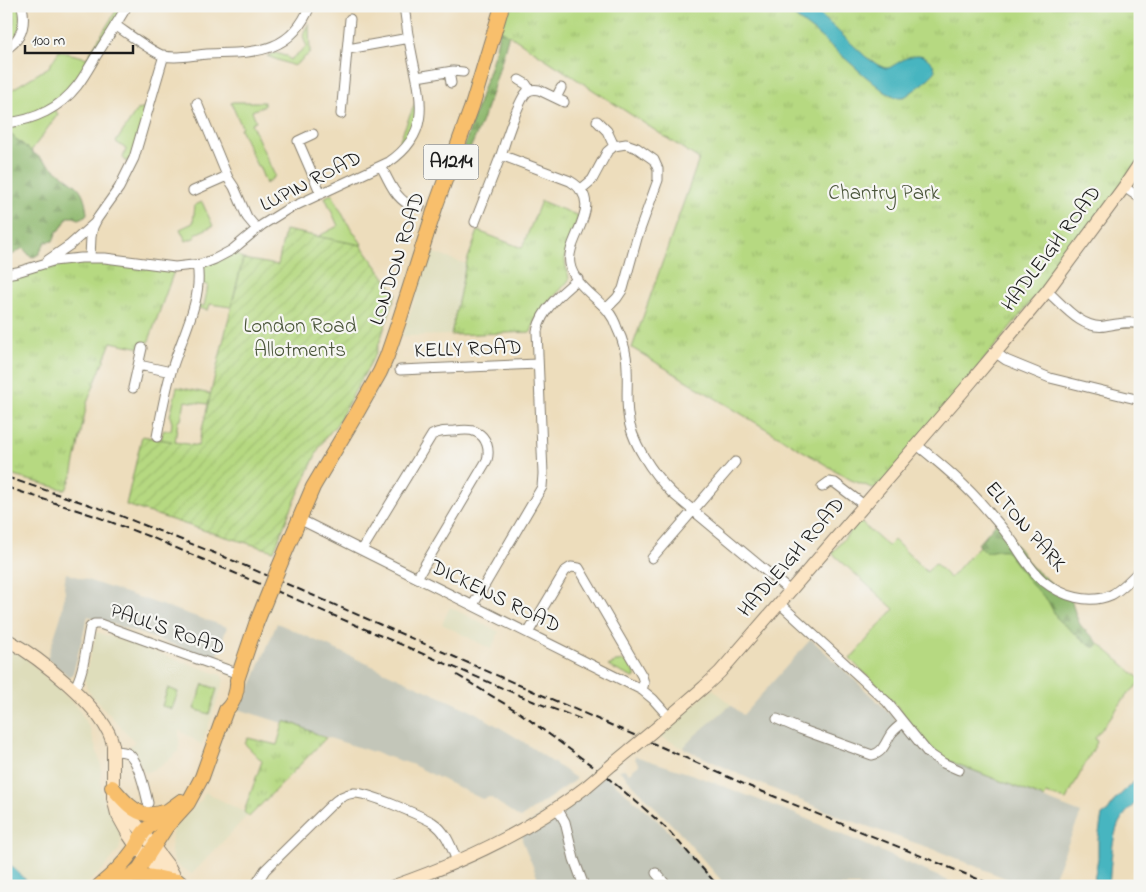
<svg xmlns="http://www.w3.org/2000/svg" width="1146" height="892" font-family="'Indie Flower',sans-serif">
	<style>
		.built { fill: #deddbb }
		.industrial { fill: #c3c6b9 }
		.grass { fill: #b6d981; stroke: #697a4e }
		.forest { fill: url(#forest-firs); stroke: #566a46 }
		.park { fill: url(#park-tufts); stroke: #697a4e }
		.garden { fill: url(#garden-furrows); stroke: #697a4e }
		.water { fill: #46b5c0; stroke: #31686e }
		.lines { fill: none; stroke-linecap: round; stroke-linejoin: round }
		.street-casing { stroke: #847c6c; stroke-width: 11 }
		.secondary-casing { stroke: #847c6c; stroke-width: 14 }
		.primary-casing { stroke: #847c6c; stroke-width: 16 }
		.street { stroke: #fff; stroke-width: 9 }
		.secondary { stroke: #fce5c4; stroke-width: 12 }
		.primary { stroke: #f8bf6c; stroke-width: 14 }
		.rail { stroke: #1c1c1c; stroke-width: 2; stroke-dasharray: 8 4; stroke-linecap: butt }
		.secondary-bridge-casing { stroke: #847c6c; stroke-width: 14; stroke-linecap: butt }
		.primary-bridge-casing { stroke: #847c6c; stroke-width: 16; stroke-linecap: butt }
		.secondary-bridge { stroke: #fce5c4; stroke-width: 12 }
		.primary-bridge { stroke: #f8bf6c; stroke-width: 14 }
		.labels { text-anchor: middle; dominant-baseline: central; stroke-width: 4.5; stroke-linejoin: round; paint-order: stroke }
		.shield { fill: #f6f6f2; stroke: #5d5d5c; stroke-width: 1 }
		.shield-label { font-size: 20px; font-weight: bold; fill: #1c1c1c }
		.street-label { font-size: 21px; fill: #1c1c1c; stroke: #f6f6f2 }
		.park-label { font-size: 21px; fill: #4a553a; stroke: #f6f6f2 }
	</style>
	<defs>
		<pattern id="forest-firs" width="22" height="20" patternUnits="userSpaceOnUse" patternTransform="scale(1.25)"><rect width="22" height="20" fill="#90b96f"/><path d="M5 1l3.5 6h-7zM16 11l3.5 6h-7z" fill="#7c9e60"/></pattern>
		<pattern id="park-tufts" width="24" height="20" patternUnits="userSpaceOnUse" patternTransform="scale(1.25)"><rect width="24" height="20" fill="#b6d981"/><path d="M3 7l-1-3M5 7V3M7 7l1-3M15 17l-1-3M17 17v-4M19 17l1-3" fill="none" stroke="#9cba6f"/></pattern>
		<pattern id="garden-furrows" width="10" height="10" patternUnits="userSpaceOnUse" patternTransform="scale(1.25)"><rect width="10" height="10" fill="#b6d981"/><path d="M-1 1l2-2M0 10L10 0M9 11l2-2" fill="none" stroke="#9cba6f"/></pattern>
	</defs>
	<rect width="100%" height="100%" fill="#f6f6f2"/>
	<filter id="ink" filterUnits="userSpaceOnUse"><feTurbulence type="fractalNoise" baseFrequency=".02" numOctaves="2"/><feDisplacementMap in="SourceGraphic" scale="10" xChannelSelector="R" yChannelSelector="G"/><feConvolveMatrix kernelMatrix="1 2 1 2 8 2 1 2 1" color-interpolation-filters="sRGB"/></filter>
	<filter id="wash" filterUnits="userSpaceOnUse"><feTurbulence type="fractalNoise" baseFrequency=".0096" numOctaves="4" result="noise"/><feDisplacementMap in="SourceGraphic" scale="20" xChannelSelector="R" yChannelSelector="G"/><feGaussianBlur stdDeviation="1.12" result="paint"/><feColorMatrix in="noise" values="0 0 0 0 0 0 0 0 0 0 0 0 0 0 0 0 0 1.4 0 .05"/><feComposite in="paint" operator="in"/></filter>
	<g filter="url(#wash)">
		<rect width="100%" height="100%" fill="#edddbc"/>
		<path class="built" d="M431,252L466,264L451,335L402,336Z
			M450,607L499,632L491,649L442,624Z
			M97,632L221,675L224,680L202,745L179,730V751L161,766L145,773L129,746L135,742L88,691L84,679L96,634Z
			M6,648L25,658L63,694L78,708L90,729L101,765V786L102,793L105,803L114,819L120,833L121,841L119,850L103,869L85,886H32L6,861Z
			M713,689L731,705L694,736L683,748L659,736L666,729Z
			M205,792L244,812L247,816L192,874L178,866L174,861L171,852L172,834L173,830L202,799Z"/>
		<path class="industrial" d="M66,573L227,627L216,659L88,616L73,673L70,677L47,659L61,616L65,591L64,586Z
			M277,623L476,713L522,741L577,779L520,818L490,797L482,799L411,764L235,708L247,696Z
			M811,639L894,717L896,721L904,720L908,721L931,748L939,754L949,761L1081,813L1050,886H1025L933,849L843,818L754,781L683,748L694,736L731,705L743,715Z
			M635,756L694,775L793,813L960,886H726L679,832L619,770L624,769L629,773L639,765L635,759Z
			M602,773L646,810L668,830L718,886H545L542,880L539,881L522,840L523,828Z"/>
		<path class="grass" d="M12,6H22L24,23L6,49V37C15,28 15,18 12,6Z
			M119,6H127L81,81L53,108L58,114L31,151L6,131V93L49,67L59,51L87,58Z
			M309,23L310,53L294,66L267,56L276,53L285,56L286,55L290,60L307,46C301,36 303,33 309,23Z
			M416,101L418,114L408,141L386,159L398,144Z
			M232,102H264V106L252,111L256,121L251,123L275,176L266,184L259,166H257L240,128L242,127L231,103Z
			M148,108L136,152L127,162L123,158L126,149L116,142L137,110Z
			M332,194L346,221L362,244L361,245L317,237L338,226L325,197Z
			M202,202L213,226L195,234L196,237L186,241L180,229L193,223L195,205Z
			M232,250L243,259L231,307L210,304L208,310L193,307L194,304L204,306L208,285L199,283L197,265Z
			M177,387L211,394L208,404L185,401L181,420L178,421L175,442L161,440L163,431L165,430H171L172,423L170,416Z
			M859,521L888,546L894,540L927,572L935,563L950,578L997,526L1079,626L1140,679V683L1127,695L1095,738L1097,742L1066,800L1046,794L1044,798L949,761C922,744 910,721 890,698C878,684 863,673 850,659L894,609L832,553Z
			M628,661L635,674V677L633,678L608,666L616,662Z
			M203,684L217,689L209,714L194,709Z
			M168,688L178,692L172,709L162,706Z"/>
		<path class="forest" d="M512,22C499,72 484,126 458,172L456,171L495,52L501,24Z
			M6,131L31,151L77,186C84,193 86,203 87,214L84,217L79,219L74,217H68L60,230L57,231L53,241L45,242L39,254L34,257L30,256L23,248C17,251 13,256 6,257Z
			M998,521L1031,566L1072,601C1073,607 1078,624 1082,627C1087,634 1096,637 1098,645L1096,647H1092L1058,620L1048,601L1032,585L1006,550C1001,549 990,551 986,553L978,544Z"/>
		<path class="park" d="M502,6H1140V163L1124,187L878,490L851,480L632,348L699,159L495,26Z
			M541,201L579,216C574,229 565,245 565,260C565,267 569,273 569,280C554,299 539,306 531,332L451,335L466,264L478,231L522,248Z
			M90,262L174,271L146,349L111,342L87,403L72,476L66,490L6,474V274L65,263Z
			M284,721L297,725L326,738L249,817L244,812L262,761L245,744L248,738L277,745Z"/>
		<path class="garden" d="M285,230L361,245L396,293L376,353L337,424L326,437L319,448L288,516L274,551L206,531L126,505L142,436L198,446L243,259L278,265Z"/>
		<path class="water" d="M777,6H811L866,57L878,65L885,68H889C902,61 918,47 930,61C934,65 935,67 935,72L924,83L906,96L903,97H896L885,92L864,75L816,33L790,13Z
			M1140,779V799C1132,806 1124,814 1119,823C1111,840 1111,867 1109,886H1093L1098,858V839L1102,815L1108,811L1115,800L1131,784Z
			M6,861L32,886H6Z"/>
	</g>
	<g filter="url(#ink)">
		<g class="lines">
			<defs>
				<path id="street" d="M115,25C127,33 152,52 164,56C178,59 193,55 207,54C251,52 290,56 310,6
					M6,49C22,39 26,24 22,6
					M348,49L409,38
					M449,72L451,83
					M417,77L453,71L463,72
					M519,80L526,84L530,90
					M556,98L561,88
					M564,102L539,90C534,89 531,89 527,92C519,99 505,142 501,155L570,181C608,203 565,238 570,264C573,283 596,297 608,311C612,316 615,322 617,328C623,340 627,354 627,368C628,383 626,399 628,414C630,441 653,474 672,493L790,591
					M197,103L228,178L234,187L247,217L257,229
					M341,114L350,19
					M597,121L607,131L614,146
					M6,123C34,120 60,108 77,86C84,77 90,66 96,56C106,40 117,23 127,6
					M313,134L298,141L321,194
					M381,166C388,179 394,196 408,204C411,206 416,206 420,207
					M1124,187L1140,198
					M580,190L592,180L607,152L614,146L626,144L637,148L654,160L658,169V180L637,238L623,289L617,298L606,309
					M193,191L227,176
					M475,222L501,155
					M90,257L91,237L93,227L97,219L119,188L134,158L164,55
					M48,260L70,245L95,223
					M6,274L17,272L53,261L81,258H105L175,267L202,264L215,259L232,250L262,225L286,210L389,162C430,134 422,102 413,60C409,42 406,24 404,6
					M1047,291C1063,305 1082,330 1105,326C1117,324 1128,321 1140,324
					M996,353L1006,360L1050,378L1140,400
					M139,365L171,372
					M400,370L538,364
					M133,388L142,348
					M157,437C161,415 165,393 171,372C180,340 204,299 197,265
					M917,445C942,465 966,485 987,510C996,520 1005,531 1013,542C1022,555 1031,571 1043,581C1062,596 1089,605 1111,595C1121,590 1132,578 1140,570
					M822,487L829,482L835,483L864,505
					M299,519L642,690L653,699L669,717
					M362,550L432,435C439,431 447,431 455,431C462,430 470,429 476,432C487,437 490,450 487,460L417,578
					M652,558L735,462
					M779,603L887,702L928,753L943,763L959,770
					M473,605L542,487L543,474L537,331C542,309 561,293 578,279
					M528,633L565,571L571,567L579,568L642,676L644,683L642,690
					M73,690C84,676 86,644 90,627L94,624H100L239,674
					M777,719L800,729L872,755C883,753 885,743 891,734C894,730 899,726 903,723
					M113,751C118,751 125,751 129,754C139,762 145,790 148,803
					M557,808L565,822L574,859L584,886
					M656,873L667,886
					M255,886L265,870L330,806C337,799 344,794 354,793C367,792 419,815 432,822C446,831 451,846 457,861"/>
				<path id="secondary" d="M6,639C37,656 106,709 113,745V798L117,814L128,834L136,846L157,870L178,881L189,886
					M653,731L704,687L720,672L965,389L1047,291L1124,187L1140,163
					M613,764L630,750
					M117,799L170,868L177,881
					M394,886C460,863 531,830 586,787"/>
				<path id="primary" d="M279,567L313,487L358,411L380,372L387,356L400,318L436,205L472,106L502,6
					M112,787C121,797 132,812 146,814C152,815 160,813 166,811
					M129,877C146,874 161,879 178,881
					M99,886C111,876 123,865 132,852C137,846 139,838 144,832C155,820 168,810 181,801
					M116,886L129,877L139,869L167,826L188,803L202,777L226,710C234,703 238,690 237,680L256,624"/>
			</defs>
			<use href="#street" class="street-casing"/>
			<use href="#secondary" class="secondary-casing"/>
			<use href="#primary" class="primary-casing"/>
			<use href="#street" class="street"/>
			<use href="#secondary" class="secondary"/>
			<use href="#primary" class="primary"/>
			<path class="rail" d="M6,477L111,512L227,558L657,745L746,785L995,886
				M6,487L95,516L153,538L535,702L583,720
				M457,675L520,713L602,773L646,810L668,830L718,886"/>
			<defs>
				<path id="secondary-bridge" d="M630,750L653,731
					M586,787L613,764"/>
				<path id="primary-bridge" d="M256,624L279,567"/>
			</defs>
			<use href="#secondary-bridge" class="secondary-bridge-casing"/>
			<use href="#primary-bridge" class="primary-bridge-casing"/>
			<use href="#secondary-bridge" class="secondary-bridge"/>
			<use href="#primary-bridge" class="primary-bridge"/>
		</g>
	</g>
	<g class="labels">
		<rect class="shield" x="423.5" y="144.5" width="55" height="35" rx="4"/>
		<g class="shield-label">
			<text x="451" y="162">A1214</text>
		</g>
		<g class="street-label">
			<text transform="translate(311 182) rotate(-27)">LUPIN ROAD</text>
			<text transform="translate(1052 249) rotate(-53)">HADLEIGH ROAD</text>
			<text transform="translate(398 259) rotate(-72)">LONDON ROAD</text>
			<text transform="translate(468 350) rotate(-2)">KELLY ROAD</text>
			<text transform="translate(1025 527) rotate(49)">ELTON PARK</text>
			<text transform="translate(792 558) rotate(-49)">HADLEIGH ROAD</text>
			<text transform="translate(495 597) rotate(26)">DICKENS ROAD</text>
			<text transform="translate(167 630) rotate(19)">PAUL'S ROAD</text>
		</g>
		<g class="park-label">
			<text x="884" y="194">Chantry Park</text>
			<text x="300" y="327">London Road<tspan x="300" dy="24">Allotments</tspan></text>
		</g>
	</g>
	<rect width="1146" height="892" fill="none" stroke="#f6f6f2" stroke-width="25"/>
	<path d="M25 45v8h108v-8" fill="none" stroke="#1c1c1c" stroke-width="2.5"/>
	<text x="32" y="45" font-size="15" fill="#1c1c1c" stroke="#f6f6f2" stroke-width="4" paint-order="stroke">100 m</text>
</svg>
